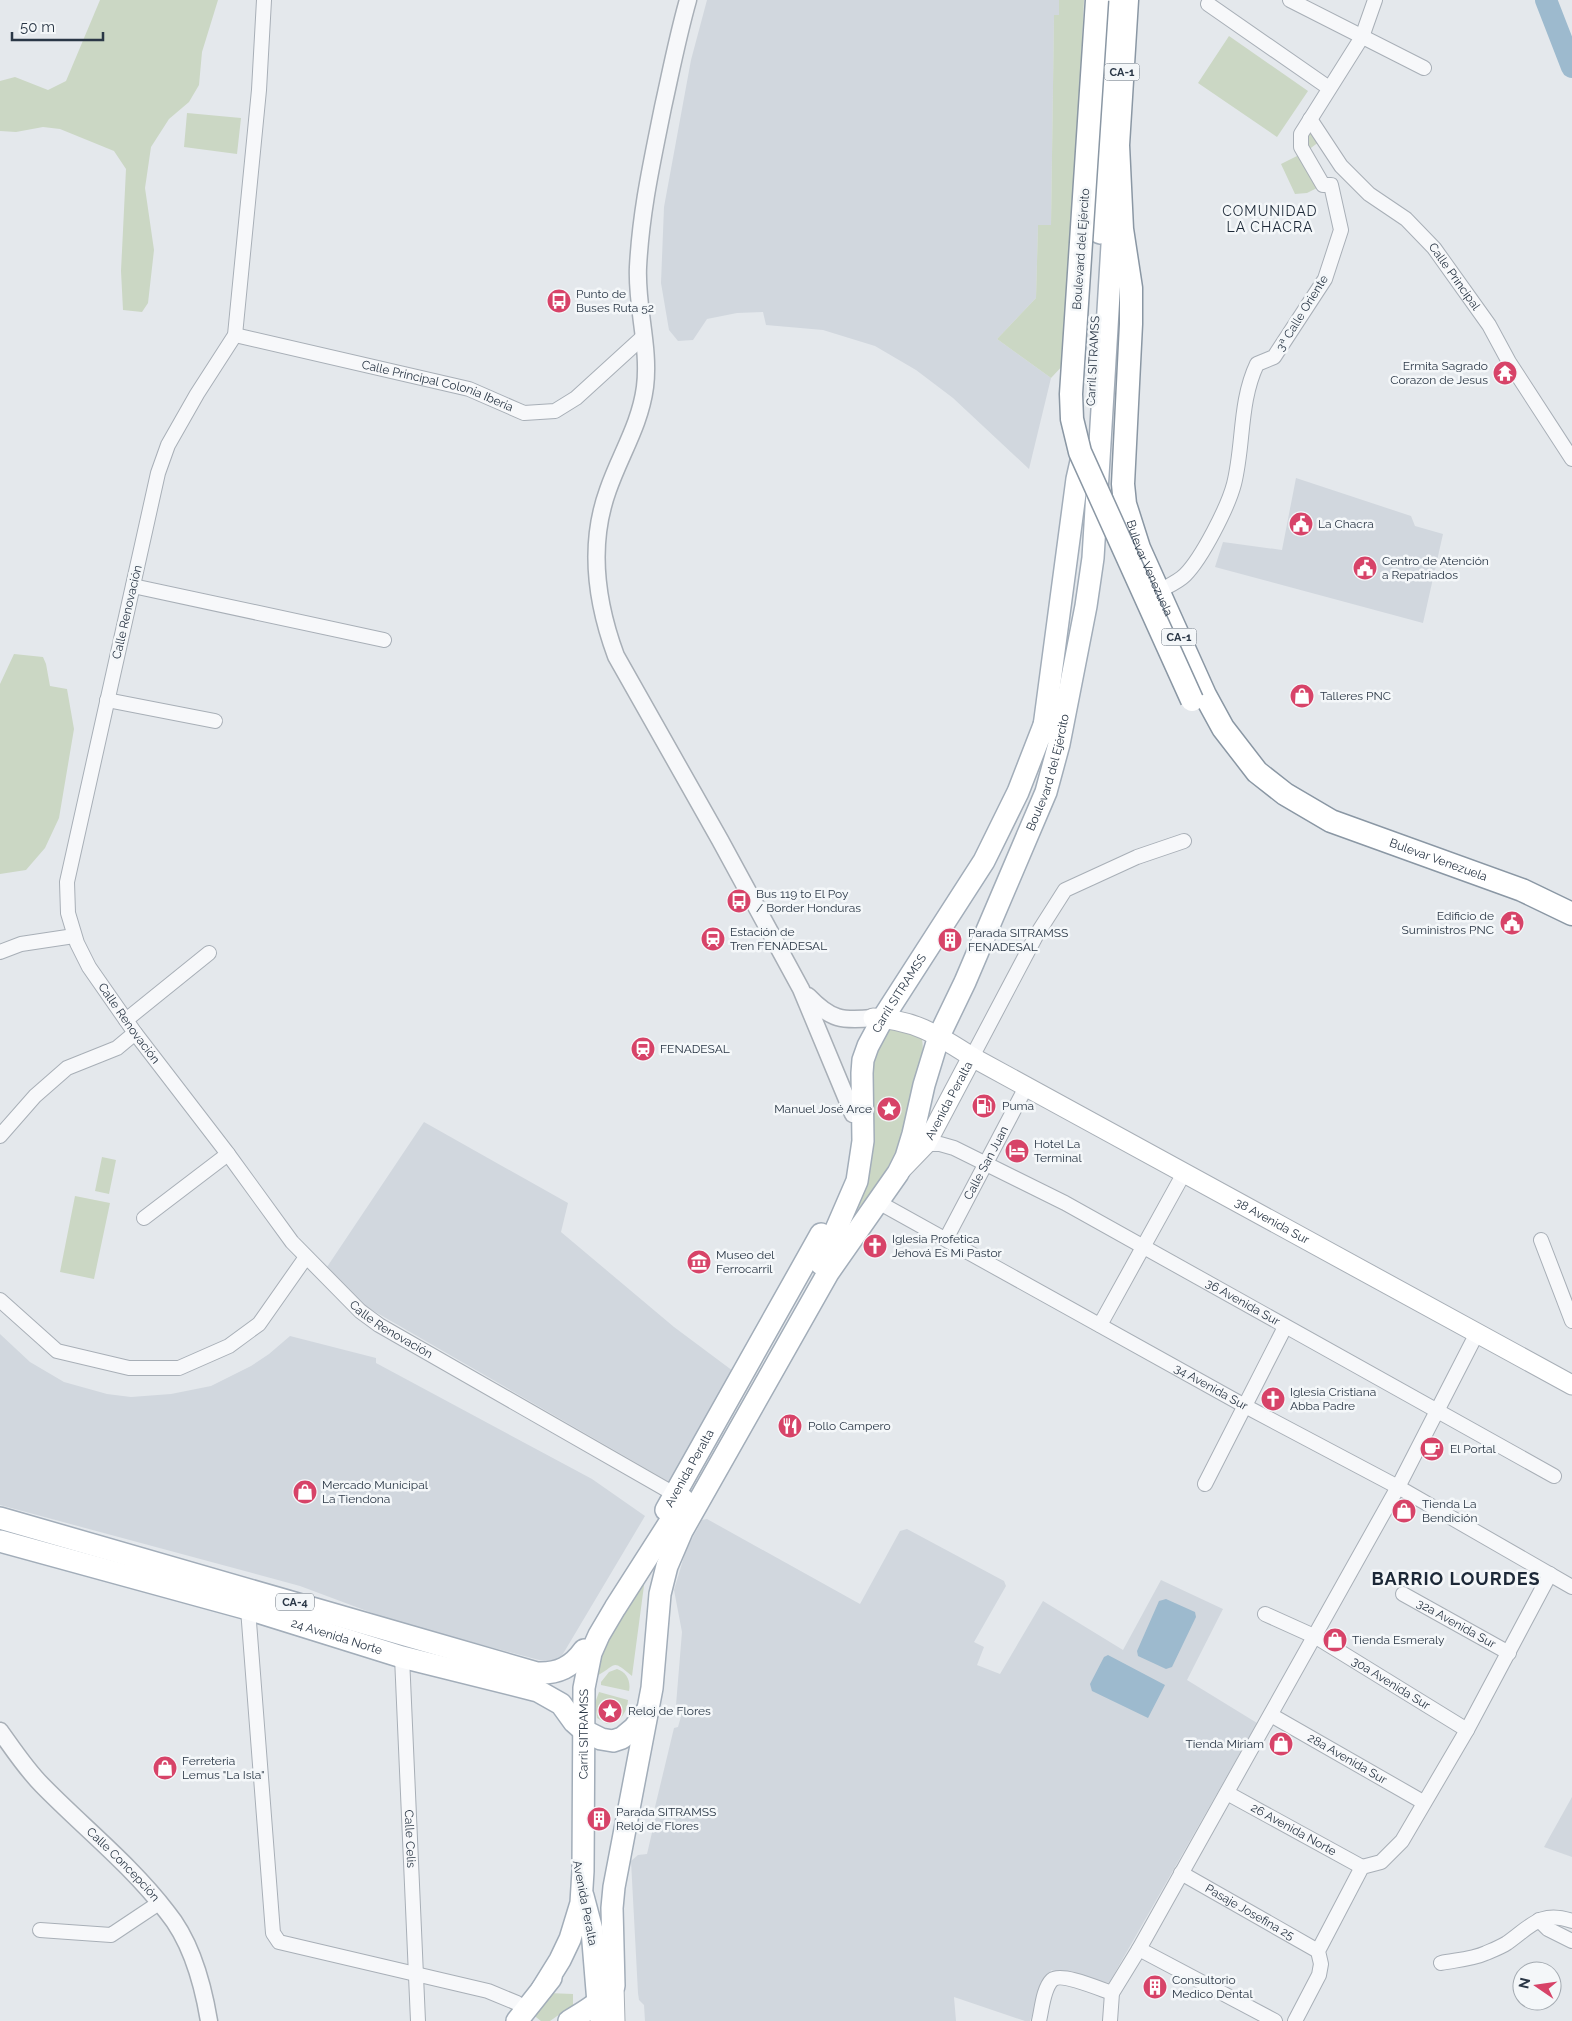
<svg xmlns="http://www.w3.org/2000/svg" width="1572" height="2021" font-family="Raleway,sans-serif">
	<style>
		.built { fill: #d1d7de }
		.green { fill: #cbd7c4 }
		.water { fill: #9dbace }
		.lines { fill: none; stroke-linecap: round; stroke-linejoin: round }
		.river { stroke: #9dbace; stroke-width: 22 }
		.minor-casing { stroke: #a8afb7; stroke-width: 16 }
		.tertiary-casing { stroke: #a8afb7; stroke-width: 19 }
		.secondary-casing { stroke: #a8afb7; stroke-width: 21 }
		.primary-casing { stroke: #a2adb9; stroke-width: 24 }
		.trunk-casing { stroke: #8a97a4; stroke-width: 25 }
		.minor { stroke: #f7f8fa; stroke-width: 14 }
		.tertiary { stroke: #f7f8fa; stroke-width: 16 }
		.secondary { stroke: #fff; stroke-width: 19 }
		.primary { stroke: #fff; stroke-width: 21 }
		.trunk { stroke: #fff; stroke-width: 22 }
		.trunk-bridge-casing { stroke: #8a97a4; stroke-width: 25; stroke-linecap: butt }
		.trunk-bridge { stroke: #fff; stroke-width: 22 }
		.labels { text-anchor: middle; dominant-baseline: central; stroke-width: 5; stroke-linejoin: round; paint-order: stroke }
		.shield { fill: #f4f7f9; stroke: #67717c; stroke-width: 1 }
		.shield-label { font-size: 11px; font-weight: bold; fill: #2a3746 }
		.street-label { font-size: 12px; fill: #2a3746; stroke: #f4f7f9 }
		.poi-label { font-size: 12px; fill: #2a3746; stroke: #f4f7f9; text-anchor: start }
		.neighbourhood-label { font-size: 14px; letter-spacing: 1px; fill: #1c2837; stroke: #f4f7f9 }
		.district-label { font-size: 18px; font-weight: bold; letter-spacing: 1px; fill: #1c2837; stroke: #f4f7f9 }
	</style>
	<rect width="100%" height="100%" fill="#e4e8ec"/>
	<path class="built" d="M707,0H1059V15L1054,16L1051,225H1038L1036,298L997,339L1051,378L1029,469L953,398L916,370L875,346L823,330L766,325L763,312L737,313L707,319L693,340L678,341L669,330L661,283L664,207L691,60Z
		M1296,478L1411,516L1415,526L1443,534L1423,623L1215,567L1223,542L1282,550Z
		M424,1122L568,1203L561,1232L674,1327L733,1371L673,1484L365,1306L327,1267Z
		M0,1334L30,1362L64,1382L107,1394L131,1397L171,1394L211,1386L251,1366L269,1354L290,1336L376,1358V1363L592,1479L645,1516L560,1659L550,1662L539,1660L399,1623L300,1586L0,1505Z
		M707,1519L860,1604L900,1531L907,1529L1004,1581L1006,1586L974,1642L984,1647L977,1665L1000,1674L1043,1601L1123,1650L1161,1580L1223,1609L1187,1680L1257,1723L1109,1983L1051,1970L1030,2021H1025L954,1997L956,2021H645L644,2005L639,2000L638,1993L631,1861L638,1855L647,1854L657,1811L655,1807L674,1728L678,1727L682,1713L676,1705L682,1632L674,1590L686,1550L702,1520Z
		M1572,1797V1857L1544,1847Z"/>
	<path class="green" d="M100,0H218L202,52L199,85L189,102L169,119L151,147L145,188L154,250L148,303L142,312L123,310L121,271L126,169L114,151L60,129L43,127L16,132L0,131V81L15,77L48,90L66,81Z
		M1059,0H1084L1067,361L1051,378L997,339L1036,298L1038,225H1051L1054,15H1059Z
		M1229,36L1308,91L1277,137L1198,83Z
		M187,113L241,118L237,154L184,147Z
		M1310,119L1323,139L1304,153L1323,185L1307,193L1295,194L1281,164L1303,153Z
		M14,654L43,657L46,664L50,686L67,689L74,729L59,818L45,848L26,870L0,874V684Z
		M894,1026L922,1039C925,1056 919,1075 914,1091C910,1107 906,1123 901,1139C890,1171 866,1199 845,1225L864,1081L884,1031Z
		M102,1157L116,1160L109,1194L95,1191Z
		M75,1196L110,1203L94,1279L60,1272Z
		M645,1578L632,1676C611,1659 618,1664 597,1676L596,1674L600,1654Z
		M617,1669C627,1672 631,1682 629,1691L601,1685V1682L609,1672Z
		M599,1692L628,1700C627,1712 620,1724 607,1724L597,1718L595,1703Z
		M548,1993L573,1994V2005L550,2021H541L532,2014Z"/>
	<path class="water" d="M1166,1599L1195,1612L1196,1617L1172,1667L1166,1669L1138,1656L1137,1651L1159,1601Z
		M1108,1655L1165,1685L1148,1718L1092,1691L1090,1684L1104,1657Z"/>
	<g class="lines">
		<path class="river" d="M1546,0L1572,67"/>
		<defs>
			<g id="minor">
				<path id="s1" d="M264,0L259,90L235,335L197,394L168,445L158,473L67,882L68,913L77,943L89,967L135,1033L228,1154L292,1242L360,1311L379,1325L676,1495"/>
				<path d="M1290,0L1424,68"/>
				<path d="M1208,4L1329,88"/>
				<path id="s2" d="M1310,119L1341,166L1369,194L1406,219L1434,248L1489,325L1509,362L1572,459"/>
				<path id="s3" d="M235,335L469,389L524,413L555,411L576,398L644,336"/>
				<path d="M133,586L384,640"/>
				<path d="M1159,591C1168,586 1178,582 1185,575C1202,558 1228,507 1234,484C1244,444 1239,402 1257,364L1274,357L1325,279L1341,230L1331,185H1323L1301,147V134L1362,37L1375,0"/>
				<path d="M107,700L215,721"/>
				<path d="M0,952L21,944L74,936"/>
				<path d="M126,1020L209,953"/>
				<path d="M972,1057L1037,934L1065,890L1137,857L1184,841"/>
				<path d="M0,1136L35,1096L67,1068L117,1048L135,1033"/>
				<path id="s4" d="M926,1144H940L954,1148L1065,1203L1554,1476"/>
				<path id="s5" d="M878,1202L1245,1406L1398,1487L1572,1587"/>
				<path d="M144,1218L228,1154"/>
				<path id="s6" d="M946,1239L1026,1087"/>
				<path d="M1541,1240L1572,1321"/>
				<path d="M0,1300L57,1351L129,1368H179L229,1346L259,1324L306,1257"/>
				<path d="M1100,1325L1184,1173"/>
				<path d="M1205,1484L1285,1327"/>
				<path id="s7" d="M1403,1594L1509,1653"/>
				<path d="M248,1609L273,1933L279,1942L488,1991L517,2003"/>
				<path id="s8" d="M1265,1614L1316,1637L1467,1730"/>
				<path id="s9" d="M402,1657L418,2021"/>
				<path id="s10" d="M1271,1715L1423,1802"/>
				<path id="s11" d="M1227,1793L1362,1867"/>
				<path id="s12" d="M1181,1873L1318,1951"/>
				<path d="M1539,1920L1548,1929L1572,1941"/>
				<path d="M40,1930L111,1935L159,1903"/>
				<path d="M1139,1949L1275,2021"/>
				<path d="M1441,1963C1456,1960 1473,1959 1486,1953C1493,1950 1501,1947 1507,1943C1531,1926 1541,1910 1572,1921"/>
				<path d="M1039,2021C1042,2009 1043,1989 1052,1980C1061,1972 1100,1989 1112,1993"/>
				<path d="M1110,2021L1112,1993L1139,1949L1398,1487L1477,1333"/>
				<path d="M1295,2021L1319,1975L1321,1964L1318,1951L1362,1867L1381,1862L1402,1841L1467,1730L1550,1574"/>
			</g>
			<g id="tertiary">
				<path d="M688,0C678,35 671,71 663,107C652,162 641,210 638,267C636,307 650,347 645,387C640,425 620,455 608,490C588,545 596,602 616,656L720,840L801,989L853,1114"/>
				<path d="M808,996C831,1020 842,1021 873,1018"/>
				<path id="s13" d="M0,1731C13,1749 26,1769 42,1785C83,1827 131,1865 167,1912C191,1941 203,1985 209,2021"/>
			</g>
			<g id="secondary">
				<path id="s14" d="M873,1018C914,1019 939,1036 972,1057L1572,1385"/>
				<path id="s15" d="M899,1172L926,1144L972,1057"/>
				<path d="M614,1986L615,2021"/>
				<path d="M598,2003L600,2021"/>
			</g>
			<g id="primary">
				<path d="M1100,233L1112,0"/>
				<path d="M1043,734L1077,479L1084,448"/>
				<path id="s16" d="M821,1264L857,1181L863,1141L862,1073L863,1060L868,1046L883,1018L984,861L1018,792L1046,720"/>
				<path id="s17" d="M666,1510L821,1234"/>
				<path d="M0,1518L537,1673C558,1674 572,1667 584,1650"/>
				<path id="s18" d="M0,1541L248,1609L402,1657L538,1691L561,1704L574,1722L583,1730L601,1739L613,1741L622,1738L634,1728L646,1712"/>
				<path d="M583,1896L592,1930L598,2003"/>
				<path id="s19" d="M542,1989L560,1960L570,1939L581,1903L583,1871L584,1688L591,1653L599,1635L615,1608L684,1500"/>
				<path d="M517,2021L551,1978"/>
				<path id="s20" d="M569,2021C586,2011 601,2002 614,1986L612,1908L614,1887L652,1688L660,1594L667,1566L682,1531L828,1273L898,1173L906,1157L913,1134L924,1085L939,1036L965,982L1046,792L1059,744L1086,606L1093,558L1114,212"/>
			</g>
			<g id="trunk">
				<path id="s21" d="M1127,0L1118,145L1122,229L1131,288V324L1123,484L1125,504L1139,548L1205,695L1223,728L1257,772L1285,794L1331,821L1522,890L1572,914"/>
			</g>
		</defs>
		<use href="#minor" class="minor-casing"/>
		<use href="#tertiary" class="tertiary-casing"/>
		<use href="#secondary" class="secondary-casing"/>
		<use href="#primary" class="primary-casing"/>
		<use href="#trunk" class="trunk-casing"/>
		<use href="#minor" class="minor"/>
		<use href="#tertiary" class="tertiary"/>
		<use href="#secondary" class="secondary"/>
		<use href="#primary" class="primary"/>
		<use href="#trunk" class="trunk"/>
		<defs>
			<path id="trunk-bridge" d="M1097,0L1071,394L1072,419L1080,452L1192,700"/>
		</defs>
		<use href="#trunk-bridge" class="trunk-bridge-casing"/>
		<use href="#trunk-bridge" class="trunk-bridge"/>
	</g>
	<defs>
		<symbol id="bus-disc" viewBox="-11 -11 22 22"><circle r="9.5" fill="#d74368" stroke="#f4f7f9"/><path d="M-5-6H5V4H4V6H2V4H-2V6H-4V4H-5ZM-3.5-4V0h7V-4ZM-3.5 1.2v1.5H-2V1.2ZM2 1.2v1.5H3.5V1.2Z" fill="#fff"/></symbol>
		<symbol id="temple-disc" viewBox="-11 -11 22 22"><circle r="9.5" fill="#d74368" stroke="#f4f7f9"/><path d="M0-6L5-2H3V0L6.5 2.5H4V6H1.5V3h-3V6H-4V2.5H-6.5L-3 0V-2H-5Z" fill="#fff"/></symbol>
		<symbol id="civic-disc" viewBox="-11 -11 22 22"><circle r="9.5" fill="#d74368" stroke="#f4f7f9"/><path d="M-.6-6.5H3V-4.5H.6V-3L4-1V1h2V6H-6V1h2V-1L-.6-3ZM-1.2 2.5V6h2.4V2.5Z" fill="#fff"/></symbol>
		<symbol id="shop-disc" viewBox="-11 -11 22 22"><circle r="9.5" fill="#d74368" stroke="#f4f7f9"/><path d="M-5-2.5h2.3a2.7 3.5 0 0 1 5.4 0H5L5.5 6h-11ZM-1.5-2.5h3a1.5 2.3 0 0 0-3 0Z" fill="#fff"/></symbol>
		<symbol id="station-disc" viewBox="-11 -11 22 22"><circle r="9.5" fill="#d74368" stroke="#f4f7f9"/><path d="M-3-6H3Q5-6 5-4V2Q5 4 3 4L4.5 6H3L1.5 4h-3L-3 6H-4.5L-3 4Q-5 4-5 2V-4Q-5-6-3-6ZM-3.5-4v3h7v-3ZM-3.5 1v1.5H-2V1ZM2 1v1.5H3.5V1Z" fill="#fff"/></symbol>
		<symbol id="building-disc" viewBox="-11 -11 22 22"><circle r="9.5" fill="#d74368" stroke="#f4f7f9"/><path d="M-4-6H4V6H1V3H-1V6H-4ZM-2.5-4.3h1.7v1.8h-1.7ZM.8-4.3h1.7v1.8H.8ZM-2.5-1h1.7V.8h-1.7ZM.8-1h1.7V.8H.8Z" fill="#fff"/></symbol>
		<symbol id="fuel-disc" viewBox="-11 -11 22 22"><circle r="9.5" fill="#d74368" stroke="#f4f7f9"/><path d="M-5.5-6h7V0h2V4h1.3V-2.5L3-4.5l.8-.8L6-3V5H2.5V1h-1V6h-7ZM-4.2-4.7v3.2H.2V-4.7Z" fill="#fff"/></symbol>
		<symbol id="sight-disc" viewBox="-11 -11 22 22"><circle r="9.5" fill="#d74368" stroke="#f4f7f9"/><path d="M0-6L1.8-2.2L6-1.7L2.9 1.2L3.7 5.4L0 3.3L-3.7 5.4L-2.9 1.2L-6-1.7L-1.8-2.2Z" fill="#fff"/></symbol>
		<symbol id="hotel-disc" viewBox="-11 -11 22 22"><circle r="9.5" fill="#d74368" stroke="#f4f7f9"/><path d="M-6-4.5h1.5V1H6V5H4.5V3h-9V5H-6ZM-4 0a1.8 1.8 0 1 1 3.6 0ZM.5 0V-2.5h3Q6-2.5 6 0Z" fill="#fff"/></symbol>
		<symbol id="church-disc" viewBox="-11 -11 22 22"><circle r="9.5" fill="#d74368" stroke="#f4f7f9"/><path d="M-1.2-6h2.4v3.5h3.3v2.4h-3.3V6h-2.4V-.1h-3.3v-2.4h3.3Z" fill="#fff"/></symbol>
		<symbol id="museum-disc" viewBox="-11 -11 22 22"><circle r="9.5" fill="#d74368" stroke="#f4f7f9"/><path d="M0-6L6-3V-2H-6V-3ZM-5-1h2V3h-2ZM-1-1h2V3h-2ZM3-1h2V3H3ZM-6 4H6V6H-6Z" fill="#fff"/></symbol>
		<symbol id="restaurant-disc" viewBox="-11 -11 22 22"><circle r="9.5" fill="#d74368" stroke="#f4f7f9"/><path d="M-5-6h1v4h1v-4h1v4h1v-4h1v5L-1.5 .5V6h-2V.5L-5-1ZM5-6V6H3V1.5H1.5Q1.5-4 5-6Z" fill="#fff"/></symbol>
		<symbol id="cafe-disc" viewBox="-11 -11 22 22"><circle r="9.5" fill="#d74368" stroke="#f4f7f9"/><path d="M-5.5-4.5H6V0H3Q3 3.5 0 3.5H-2.5Q-5.5 3.5-5.5 0ZM3-3.2v2h1.7v-2ZM-6 4.5H4V6H-6Z" fill="#fff"/></symbol>
	</defs>
	<g fill-rule="evenodd">
		<use href="#bus-disc" x="545" y="287" width="28" height="28"/>
		<use href="#temple-disc" x="1491" y="359" width="28" height="28"/>
		<use href="#civic-disc" x="1287" y="510" width="28" height="28"/>
		<use href="#civic-disc" x="1351" y="554" width="28" height="28"/>
		<use href="#shop-disc" x="1288" y="682" width="28" height="28"/>
		<use href="#bus-disc" x="725" y="887" width="28" height="28"/>
		<use href="#civic-disc" x="1498" y="909" width="28" height="28"/>
		<use href="#station-disc" x="699" y="925" width="28" height="28"/>
		<use href="#building-disc" x="936" y="926" width="28" height="28"/>
		<use href="#station-disc" x="629" y="1035" width="28" height="28"/>
		<use href="#fuel-disc" x="970" y="1092" width="28" height="28"/>
		<use href="#sight-disc" x="875" y="1095" width="28" height="28"/>
		<use href="#hotel-disc" x="1003" y="1137" width="28" height="28"/>
		<use href="#church-disc" x="861" y="1232" width="28" height="28"/>
		<use href="#museum-disc" x="685" y="1248" width="28" height="28"/>
		<use href="#church-disc" x="1259" y="1385" width="28" height="28"/>
		<use href="#restaurant-disc" x="776" y="1412" width="28" height="28"/>
		<use href="#cafe-disc" x="1418" y="1435" width="28" height="28"/>
		<use href="#shop-disc" x="291" y="1478" width="28" height="28"/>
		<use href="#shop-disc" x="1390" y="1497" width="28" height="28"/>
		<use href="#shop-disc" x="1321" y="1626" width="28" height="28"/>
		<use href="#sight-disc" x="596" y="1697" width="28" height="28"/>
		<use href="#shop-disc" x="1267" y="1730" width="28" height="28"/>
		<use href="#shop-disc" x="151" y="1754" width="28" height="28"/>
		<use href="#building-disc" x="585" y="1805" width="28" height="28"/>
		<use href="#building-disc" x="1141" y="1973" width="28" height="28"/>
	</g>
	<g class="labels">
		<g class="shield">
			<rect x="1104.5" y="63.5" width="35" height="17" rx="4"/>
			<rect x="1161.5" y="628.5" width="35" height="17" rx="4"/>
			<rect x="276" y="1593.5" width="38" height="17" rx="4"/>
		</g>
		<g class="shield-label">
			<text x="1122" y="72">CA-1</text>
			<text x="1179" y="637">CA-1</text>
			<text x="295" y="1602">CA-4</text>
		</g>
		<g class="street-label">
			<text transform="translate(1081 249) rotate(-86)">Boulevard del Ejército</text>
			<text stroke="none"><textPath href="#s2" startOffset="216">Calle Principal</textPath></text>
			<text transform="translate(1302 313) rotate(-58)">3ª Calle Oriente</text>
			<text transform="translate(1093 361) rotate(-87)">Carril SITRAMSS</text>
			<text stroke="none"><textPath href="#s3" startOffset="209">Calle Principal Colonia Iberia</textPath></text>
			<text stroke="none"><textPath href="#s21" startOffset="574">Bulevar Venezuela</textPath></text>
			<text transform="translate(127 612) rotate(-77)">Calle Renovación</text>
			<text stroke="none"><textPath href="#s20" startOffset="1368">Boulevard del Ejército</textPath></text>
			<text stroke="none"><textPath href="#s21" startOffset="1009">Bulevar Venezuela</textPath></text>
			<text stroke="none"><textPath href="#s16" startOffset="288">Carril SITRAMSS</textPath></text>
			<text stroke="none"><textPath href="#s1" startOffset="1072">Calle Renovación</textPath></text>
			<text stroke="none"><textPath href="#s15" startOffset="88">Avenida Peralta</textPath></text>
			<text stroke="none"><textPath href="#s6" startOffset="86">Calle San Juan</textPath></text>
			<text stroke="none"><textPath href="#s14" startOffset="450">38 Avenida Sur</textPath></text>
			<text stroke="none"><textPath href="#s4" startOffset="356">36 Avenida Sur</textPath></text>
			<text stroke="none"><textPath href="#s1" startOffset="1478">Calle Renovación</textPath></text>
			<text stroke="none"><textPath href="#s5" startOffset="381">34 Avenida Sur</textPath></text>
			<text stroke="none"><textPath href="#s17" startOffset="48">Avenida Peralta</textPath></text>
			<text stroke="none"><textPath href="#s7" startOffset="61">32a Avenida Sur</textPath></text>
			<text stroke="none"><textPath href="#s18" startOffset="350">24 Avenida Norte</textPath></text>
			<text stroke="none"><textPath href="#s8" startOffset="144">30a Avenida Sur</textPath></text>
			<text stroke="none"><textPath href="#s19" startOffset="264">Carril SITRAMSS</textPath></text>
			<text stroke="none"><textPath href="#s10" startOffset="88">28a Avenida Sur</textPath></text>
			<text stroke="none"><textPath href="#s11" startOffset="76">26 Avenida Norte</textPath></text>
			<text stroke="none"><textPath href="#s9" startOffset="182">Calle Celis</textPath></text>
			<text stroke="none"><textPath href="#s13" startOffset="182">Calle Concepción</textPath></text>
			<text transform="translate(585 1903) rotate(79)">Avenida Peralta</text>
			<text stroke="none"><textPath href="#s12" startOffset="79">Pasaje Josefina 25</textPath></text>
		</g>
		<g class="poi-label">
			<text x="576" y="294">Punto de<tspan x="576" dy="14">Buses Ruta 52</tspan></text>
			<text x="1488" y="366" text-anchor="end">Ermita Sagrado<tspan x="1488" dy="14">Corazon de Jesus</tspan></text>
			<text x="1318" y="524">La Chacra</text>
			<text x="1382" y="561">Centro de Atención<tspan x="1382" dy="14">a Repatriados</tspan></text>
			<text x="1320" y="696">Talleres PNC</text>
			<text x="756" y="894">Bus 119 to El Poy<tspan x="756" dy="14">/ Border Honduras</tspan></text>
			<text x="1494" y="916" text-anchor="end">Edificio de<tspan x="1494" dy="14">Suministros PNC</tspan></text>
			<text x="730" y="932">Estación de<tspan x="730" dy="14">Tren FENADESAL</tspan></text>
			<text x="968" y="933">Parada SITRAMSS<tspan x="968" dy="14">FENADESAL</tspan></text>
			<text x="660" y="1049">FENADESAL</text>
			<text x="1002" y="1106">Puma</text>
			<text x="872" y="1109" text-anchor="end">Manuel José Arce</text>
			<text x="1034" y="1144">Hotel La<tspan x="1034" dy="14">Terminal</tspan></text>
			<text x="892" y="1239">Iglesia Profetica<tspan x="892" dy="14">Jehová Es Mi Pastor</tspan></text>
			<text x="716" y="1255">Museo del<tspan x="716" dy="14">Ferrocarril</tspan></text>
			<text x="1290" y="1392">Iglesia Cristiana<tspan x="1290" dy="14">Abba Padre</tspan></text>
			<text x="808" y="1426">Pollo Campero</text>
			<text x="1450" y="1449">El Portal</text>
			<text x="322" y="1485">Mercado Municipal<tspan x="322" dy="14">La Tiendona</tspan></text>
			<text x="1422" y="1504">Tienda La<tspan x="1422" dy="14">Bendición</tspan></text>
			<text x="1352" y="1640">Tienda Esmeraly</text>
			<text x="628" y="1711">Reloj de Flores</text>
			<text x="1264" y="1744" text-anchor="end">Tienda Miriam</text>
			<text x="182" y="1761">Ferreteria<tspan x="182" dy="14">Lemus "La Isla"</tspan></text>
			<text x="616" y="1812">Parada SITRAMSS<tspan x="616" dy="14">Reloj de Flores</tspan></text>
			<text x="1172" y="1980">Consultorio<tspan x="1172" dy="14">Medico Dental</tspan></text>
		</g>
		<g class="neighbourhood-label">
			<text x="1270" y="211">COMUNIDAD<tspan x="1270" dy="16">LA CHACRA</tspan></text>
		</g>
		<g class="district-label">
			<text x="1456" y="1578">BARRIO LOURDES</text>
		</g>
	</g>
	<g transform="translate(1537 1986) rotate(283)"><circle r="24" fill="#f4f7f9" stroke="#a3aab1"/>
	<path d="M0-4L9 19L0 12L-9 19Z" fill="#d74368"/>
	<text y="-8" font-size="14" font-weight="bold" text-anchor="middle" fill="#2a3746">N</text>
	</g>
	<path d="M12 32v8h91v-8" fill="none" stroke="#2a3746" stroke-width="2.5"/>
	<text x="20" y="32" font-size="15" fill="#2a3746" stroke="#f4f7f9" stroke-width="4" paint-order="stroke">50 m</text>
</svg>
